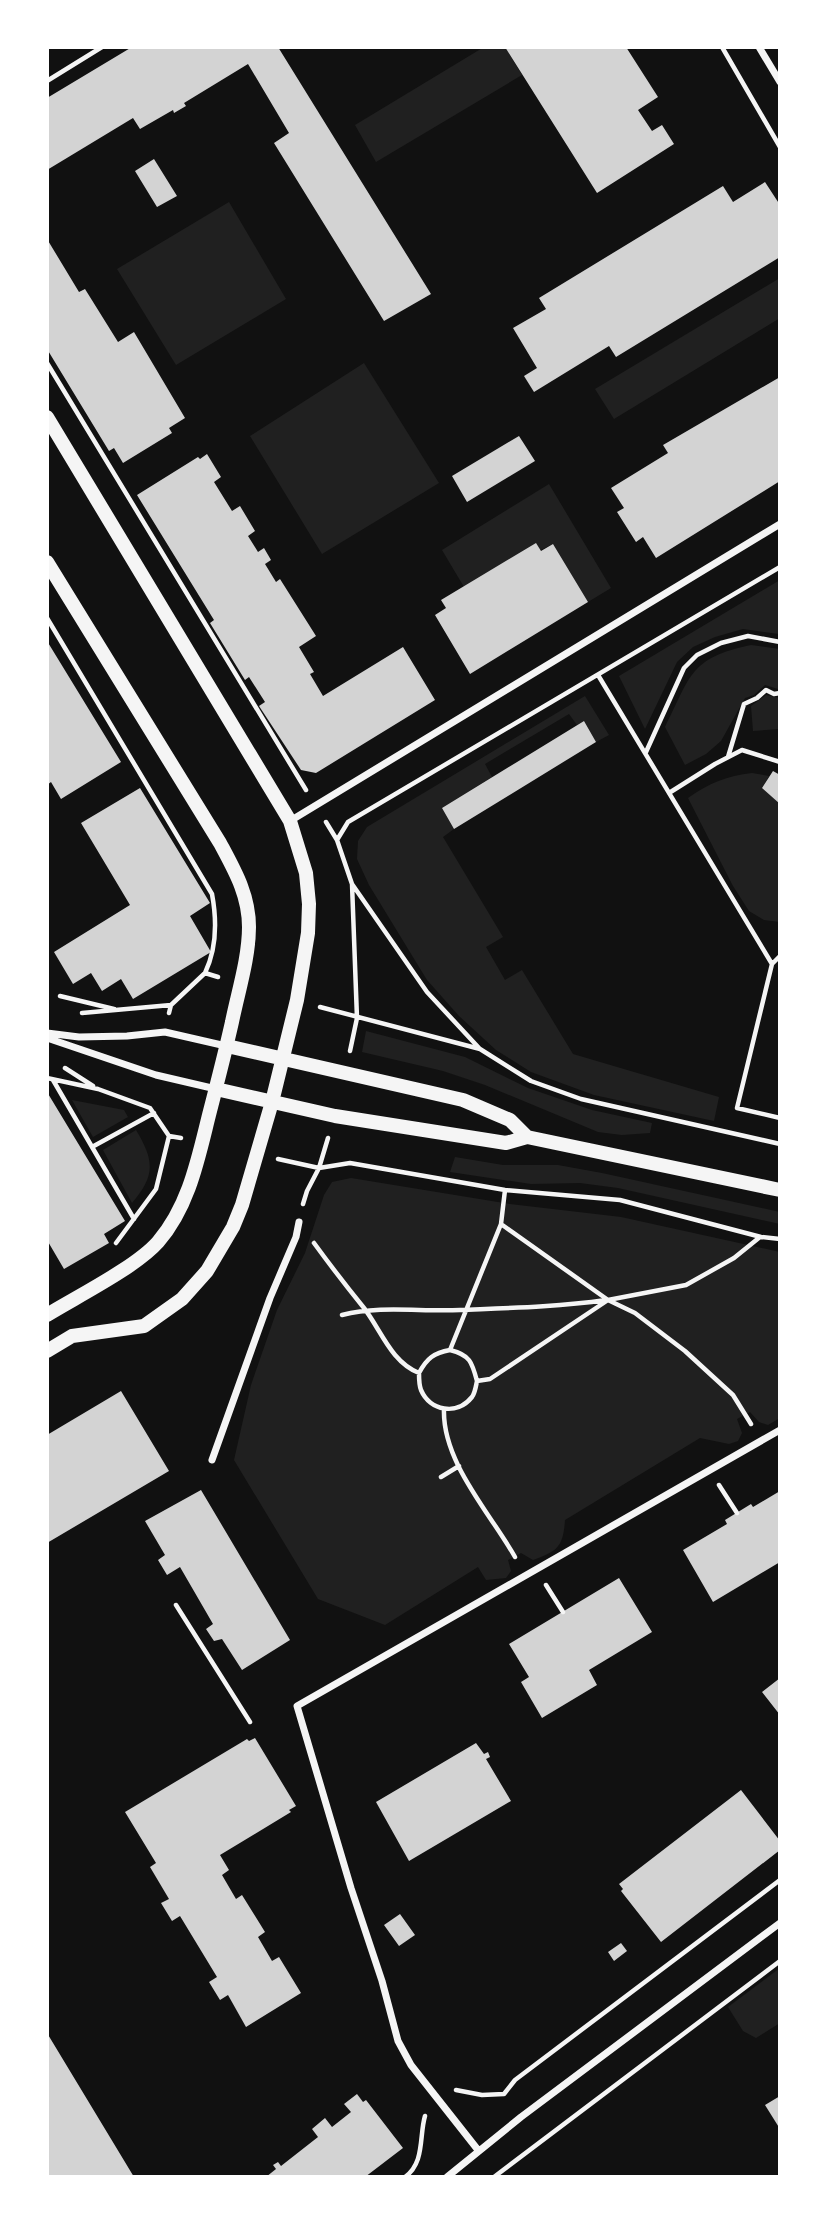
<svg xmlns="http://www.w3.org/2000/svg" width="827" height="2224" font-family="'Nunito Sans',sans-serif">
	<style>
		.green { fill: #202020 }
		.building { fill: #d3d3d3 }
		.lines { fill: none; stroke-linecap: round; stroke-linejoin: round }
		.path { stroke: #f5f5f5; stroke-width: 4.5 }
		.minor { stroke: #f5f5f5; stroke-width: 7 }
		.secondary { stroke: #f5f5f5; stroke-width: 14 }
	</style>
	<rect width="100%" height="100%" fill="#111"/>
	<path class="green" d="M484,47H505L522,75L376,162L355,125Z
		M229,202L286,299L176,365L117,269Z
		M780,278V318L614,419L595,389Z
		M364,363L439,483L322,554L250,436Z
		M549,484L611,588L588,602L553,544L464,587L442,550Z
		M780,580L779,634L743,629L715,637L693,647L677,662L645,729L619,676Z
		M751,645L780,649L778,689L765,685L754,695L745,698L721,741L706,754L685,765L665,727C691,676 689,658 751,645Z
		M766,695L780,698V729L753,731L751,706Z
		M585,696L609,735L596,742L584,721L577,725L569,714L485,764L492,777L442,808L454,829L443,837L503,937L486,947L505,980L522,970L573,1054L719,1097L714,1121L594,1095L531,1072L496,1050L459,1016L427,980L369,885L357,859L358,841L367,827Z
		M752,773L769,776L762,788L780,804V922L764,920L749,911L733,886L688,798C709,783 727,776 752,773Z
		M366,1031L465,1057L528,1088L592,1110L652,1123L650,1133L622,1135L598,1132L485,1085L443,1071L362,1052Z
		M72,1100L124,1110L128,1117L93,1137Z
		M136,1130C154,1160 156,1175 132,1203L103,1150Z
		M455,1157L503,1165H558L602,1173L780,1212V1224L618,1188L580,1183L531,1184L450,1172Z
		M351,1178L510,1204L621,1217L780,1252V1418L768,1425L759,1422L750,1412L737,1419L742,1433L738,1441L729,1444L700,1438L565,1520C563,1547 558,1551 533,1560L521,1553L508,1560L511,1571L506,1578L486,1580L478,1567L385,1625L318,1599L234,1460L251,1385L277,1310L305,1253L324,1195L332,1182Z
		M780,1968V2023L756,2038L743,2031L728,2007Z"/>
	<path class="building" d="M132,47H278L431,294L384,321L274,143L289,133L248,64L184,103L186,106L174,113L173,110L140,129L133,118L47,170V98Z
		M505,47H626L658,97L638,110L652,131L662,125L674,144L597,193Z
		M154,159L177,196L157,207L135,171Z
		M765,182L780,205V257L616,357L609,346L534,392L524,376L537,368L513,328L546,309L539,298L723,186L733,202Z
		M47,239L79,292L85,289L118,342L134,332L185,418L169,428L172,433L123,463L114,448L109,451L47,349Z
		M780,377V481L656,558L643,537L636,542L617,512L624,508L611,488L668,453L663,445Z
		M519,436L535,461L467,502L452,476Z
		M207,454L221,477L214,482L232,511L240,506L255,531L248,536L258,552L264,548L271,560L265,564L276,582L280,579L316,636L299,647L314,672L310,674L323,696L403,647L435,700L316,773L301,770L259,706L265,702L249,677L245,680L210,623L214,620L137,495L198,457L200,459Z
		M536,543L541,551L553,544L588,602L470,674L435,615L446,608L441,600Z
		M47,641L121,762L61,799L51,782L47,785Z
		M584,721L596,742L454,829L442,808Z
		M773,771L780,775V804L762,788Z
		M140,788L210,903L190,916L211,952L133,999L121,979L102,991L91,973L73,984L54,952L130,905L81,823Z
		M47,1092L125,1221L104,1234L109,1243L64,1269L47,1240Z
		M121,1391L169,1471L47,1543V1435Z
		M201,1490L290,1640L242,1670L222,1639L214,1641L206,1629L213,1624L180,1567L167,1575L158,1560L165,1555L145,1521Z
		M780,1491V1562L713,1602L683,1550L727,1524L725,1520L751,1504L753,1507Z
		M619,1578L652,1632L589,1670L597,1685L542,1718L521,1682L529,1677L509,1644Z
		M780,1678V1715L762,1692Z
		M255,1738L296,1806L289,1810L291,1812L220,1855L229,1870L222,1875L236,1899L242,1895L265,1932L258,1937L272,1961L279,1957L301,1993L246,2027L228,1995L220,2000L209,1982L217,1977L180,1916L172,1921L161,1903L169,1899L150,1867L156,1863L125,1812L247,1739L249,1741Z
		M476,1743L484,1754L488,1752L490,1757L486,1759L511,1801L409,1861L376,1802Z
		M741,1790L780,1841V1850L661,1942L621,1891L623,1889L619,1884Z
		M400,1914L415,1935L399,1946L384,1925Z
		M621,1943L627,1951L614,1961L608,1952Z
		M47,2033L134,2177H47Z
		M357,2094L363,2102L366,2100L403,2148L365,2177H266L276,2169L273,2165L278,2162L281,2166L318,2137L312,2129L325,2118L332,2127L351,2112L344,2104Z
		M780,2096V2129L765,2105Z"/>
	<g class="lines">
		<path class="path" d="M722,47L780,147
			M47,81L102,47
			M47,363L306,790
			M47,618L212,894C217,921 217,948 205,973
			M598,675L772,964L780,956
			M646,752L684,668L697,655L721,643L748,636L780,642
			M728,757L744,704L757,698L766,690L774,694L780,693
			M669,793L715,764L742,750L780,762
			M326,822L337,840L352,884L357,1018L350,1051
			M337,840L348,822L780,567
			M352,884L427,992L479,1048
			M772,964L737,1108L780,1118
			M60,996L114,1009
			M320,1007L480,1049L531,1081L581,1099L780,1144
			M82,1013L171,1005
			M169,1013L171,1005L205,973L218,977
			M65,1068L93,1086
			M47,1078L98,1089L150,1108L169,1136L181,1138
			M53,1080L134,1219
			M92,1147L154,1113
			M278,1159L319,1168L350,1163L505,1190L620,1200L761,1237L780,1239
			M303,1204L307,1191L319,1168L328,1138
			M501,1224L608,1300L635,1313L685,1351L733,1395L751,1424
			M116,1243L156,1189L169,1136
			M314,1243C330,1265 347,1287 364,1308C381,1330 391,1362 419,1373C427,1358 434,1353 450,1350
			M342,1315C381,1305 420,1312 460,1310C509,1308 557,1307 606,1300
			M419,1373C419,1378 419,1385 421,1390C430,1411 457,1416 472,1397C475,1393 476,1386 477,1381L490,1379L608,1300L686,1285L734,1258L760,1237
			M477,1381C472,1362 470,1355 450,1350L501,1224L505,1190
			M444,1409C442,1462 491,1514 515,1557
			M441,1477L459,1466
			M719,1485L737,1513
			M546,1585L563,1612
			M176,1605L250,1722
			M456,2090L482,2095L504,2094L515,2080L780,1880
			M405,2177C425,2163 419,2136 425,2116
			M494,2177L780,1961"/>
		<path class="minor" d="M759,47L780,82
			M290,821L780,524
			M47,1033L79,1037L127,1036L165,1032L226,1046
			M47,1038L156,1075L216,1089
			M212,1460L270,1298L296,1237L299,1222
			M478,2150L411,2065L398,2041L382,1981L351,1888L297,1706L780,1430
			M447,2177L521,2117L780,1923"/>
		<path class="secondary" d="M47,417L290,821L306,873L309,904L308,933L297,1000L272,1102L242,1205L233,1227L207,1271L182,1299L144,1326L72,1336L47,1351
			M47,562L220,843C235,871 249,895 249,927C249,958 238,992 232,1022C225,1053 217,1084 209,1115C198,1159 189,1206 158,1242C136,1267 78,1296 47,1315
			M227,1046L463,1100L510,1120L527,1137
			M216,1089L335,1116L506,1143L527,1137L780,1190"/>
	</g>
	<rect width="827" height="2224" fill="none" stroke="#ffffff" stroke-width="98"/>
</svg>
